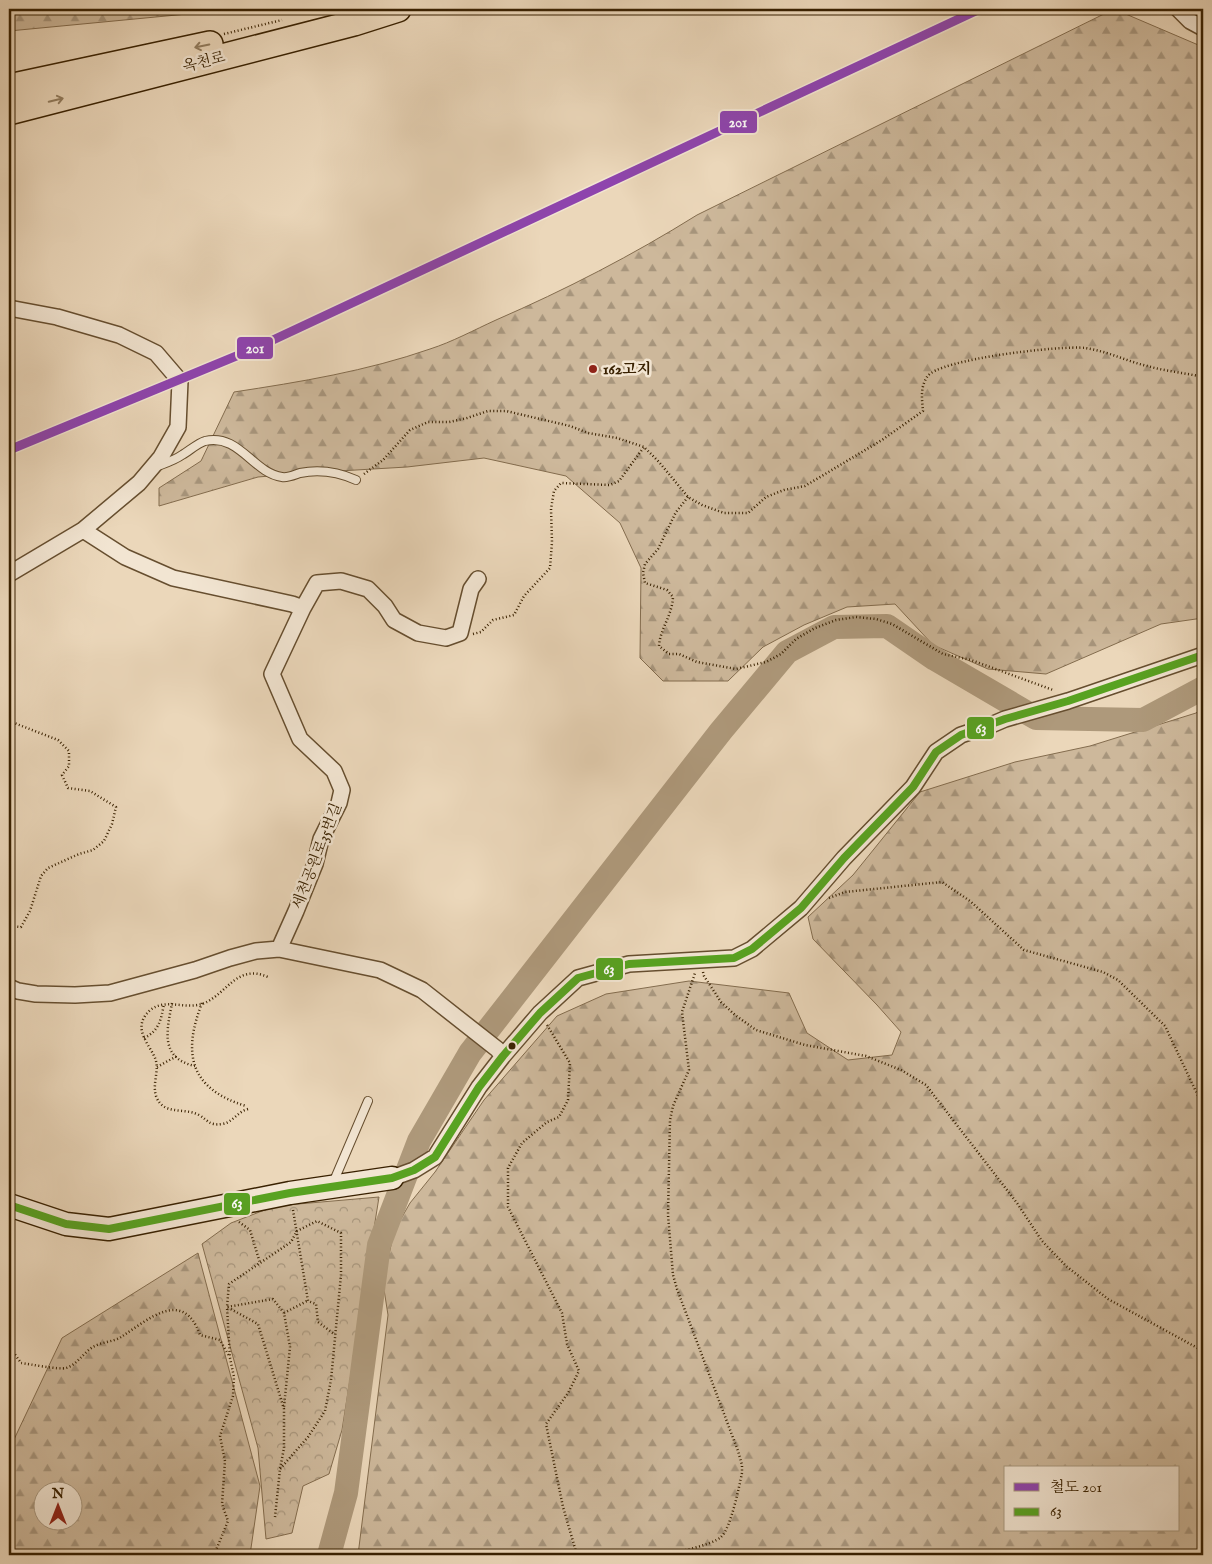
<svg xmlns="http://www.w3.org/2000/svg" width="1212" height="1564" font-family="'IM FELL English','Noto Serif KR',serif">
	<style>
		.forest { fill: url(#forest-firs); stroke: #836c4e; fill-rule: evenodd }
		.park { fill: url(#park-crowns); stroke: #836c4e }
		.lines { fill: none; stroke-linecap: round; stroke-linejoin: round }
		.river { stroke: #ae997b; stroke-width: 24 }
		.lane-casing { stroke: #664e2f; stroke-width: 10 }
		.street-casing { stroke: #664e2f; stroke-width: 18 }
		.secondary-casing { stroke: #392101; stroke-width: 25 }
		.primary-casing { stroke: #392101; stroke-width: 28 }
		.path { stroke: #392101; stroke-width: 2.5; stroke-dasharray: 1 2.5; stroke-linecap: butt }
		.lane { stroke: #f2e5d2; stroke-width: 8 }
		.street { stroke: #f2e5d2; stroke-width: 15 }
		.secondary { stroke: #f2e5d2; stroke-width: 22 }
		.primary { stroke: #ebd7ba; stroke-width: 25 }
		.bus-1-casing { stroke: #f2e5d2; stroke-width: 11 }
		.bus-1 { stroke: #58a221; stroke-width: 8 }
		.rail-1-casing { stroke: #f2e5d2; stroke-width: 12 }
		.rail-1 { stroke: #8e44ad; stroke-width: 9 }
		.oneway { stroke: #927c5e }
		.poi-dot { fill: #8f2418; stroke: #f2e5d2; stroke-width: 2 }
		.bus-dot { fill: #392101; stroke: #f2e5d2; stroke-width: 2 }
		.labels { text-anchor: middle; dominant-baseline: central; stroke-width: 5; stroke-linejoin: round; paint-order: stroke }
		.street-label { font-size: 15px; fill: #392101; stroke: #f2e5d2 }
		.poi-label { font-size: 15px; font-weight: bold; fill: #392101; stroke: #f2e5d2; text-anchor: start }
		.line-badge { stroke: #f2e5d2; stroke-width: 2 }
		.badge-label { font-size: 14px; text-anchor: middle; font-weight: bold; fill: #fff }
	</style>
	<defs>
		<pattern id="forest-firs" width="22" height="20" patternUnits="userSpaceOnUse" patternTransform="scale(1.25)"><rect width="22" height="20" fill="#cdb89b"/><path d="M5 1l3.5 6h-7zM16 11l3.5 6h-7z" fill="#a7957c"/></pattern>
		<pattern id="park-crowns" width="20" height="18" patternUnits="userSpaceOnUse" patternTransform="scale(1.25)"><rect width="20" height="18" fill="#cdb89b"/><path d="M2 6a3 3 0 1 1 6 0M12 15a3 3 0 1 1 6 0" fill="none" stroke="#a7957c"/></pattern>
	</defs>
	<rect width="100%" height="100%" fill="#ebd7ba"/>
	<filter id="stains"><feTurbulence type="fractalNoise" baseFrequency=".004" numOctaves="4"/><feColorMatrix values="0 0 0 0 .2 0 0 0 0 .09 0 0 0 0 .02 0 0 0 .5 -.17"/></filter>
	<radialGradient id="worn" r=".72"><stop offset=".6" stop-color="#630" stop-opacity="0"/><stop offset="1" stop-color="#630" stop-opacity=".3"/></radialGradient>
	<path class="forest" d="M9,9H216L208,12L9,31Z
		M1114,9L1203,47V618L1161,624L1046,674L988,669L933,645L895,604L847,607L804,625L763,647L728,681H663L640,658L641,568L620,523L566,476L484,458L407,467L305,473L258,477L159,506V488L201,461L234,392C300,382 367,371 430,349C452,342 474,330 496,320C565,290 633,255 697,215Z
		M1203,708V1555H358L388,1315L383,1283L394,1231L410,1203L435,1172L484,1100L557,1016L606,994L689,981L789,993L807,1033L848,1060L892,1055L901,1032L877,1005L813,939L808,917L853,875L920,792L1015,762L1090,746L1196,713ZM1006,1468H1178V1530H1006Z
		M198,1253L260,1486L250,1555H9V1450L62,1338ZM42,1492H72V1522H42Z"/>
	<path class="park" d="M379,1197L342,1430L329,1474L303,1486L292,1533L266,1539L258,1448L202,1244L231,1223L275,1206Z"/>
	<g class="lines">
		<path class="river" d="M329,1555L346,1493L379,1245L419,1141L470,1053L721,731L787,652L834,627L887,626L935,659L1036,718L1143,720L1203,688"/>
		<defs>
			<path id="lane" d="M158,466C166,463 175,460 182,455C189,451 198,443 205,441C239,433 253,473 282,477C288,478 294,475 300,473C320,469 338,472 356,480
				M333,1183L368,1101"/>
			<path id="street" d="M1178,9L1190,21L1203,28
				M9,308L57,317L119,335L156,353L180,381L178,427L161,457L139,483L83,530L9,574
				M83,530L125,557L173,578L292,604L303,608
				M279,949L296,911L315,864L321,839L339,803L342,790L334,771L300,739L272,674L303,608L317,583L341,581L368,589L385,606L394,620L418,633L446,638L460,633L471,589L478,579
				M9,987L18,991L36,994L75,995L110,993L195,970L230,958L256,951L279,949L380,970L422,990L497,1049L503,1056
				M392,1178L414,1170L435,1157L479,1087L503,1056L540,1013L578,978L629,964L734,958L752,949L801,908L844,858L913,787L936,752L961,735L991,725L1005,719L1068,701L1203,655"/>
			<path id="secondary" d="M9,1205L66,1224L109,1229L290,1193L392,1178"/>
			<path id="primary" d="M9,87L210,44
				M9,112L354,23L398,9"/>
		</defs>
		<use href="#lane" class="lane-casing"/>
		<use href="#street" class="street-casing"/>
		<use href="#secondary" class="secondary-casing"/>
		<use href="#primary" class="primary-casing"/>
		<path class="path" d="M224,34L282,20
			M364,474L383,460L410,430L428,422H449L467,418L488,411H506L570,426L588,433L617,438L644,447L659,462L688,497L702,505L724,513H748L766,497L784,490L805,486L882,440L923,411C922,399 920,388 927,377C937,359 1063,345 1085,348C1107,351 1126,361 1147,366C1165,371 1185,373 1203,377
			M688,497L676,512L658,549L645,564L643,573L645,583L667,590L673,597C672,616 660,629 659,646L669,654H679L697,662L736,669L766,662L781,654L796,639L815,628L836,620L856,617L876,619L892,624L943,654L971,660L1053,690
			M473,634L481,632L493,620L514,615L524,596L550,568L552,542L551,509L554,491L561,483L610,485L619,481L644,447
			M9,721L58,740L69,751V766L62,775L68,788L90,791L116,807L112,824L104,841L93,850L79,854L48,868L41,876L30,911L21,927L9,926
			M829,898L845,892L942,882L970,901L1024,950L1103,972L1118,980L1165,1026L1200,1100L1203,1105
			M703,972L704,976L721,1002L735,1015L756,1030L805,1045L866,1056L901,1070L926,1085L1017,1203L1042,1241L1066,1266L1108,1299L1203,1351
			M172,1003C167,1030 159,1058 195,1066
			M202,1003C182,1054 190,1089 246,1106
			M547,1025L570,1063L568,1100L559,1117L547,1122L522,1143L508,1168V1207L562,1313L567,1344L579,1371L568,1393L546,1424L563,1507L577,1555
			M144,1038C159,1031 161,1020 164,1004
			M157,1067L177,1056
			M248,1109C237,1112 232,1123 222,1124C209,1126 208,1120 199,1115C184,1107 163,1116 156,1096C152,1083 160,1070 155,1058C149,1044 135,1031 145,1016C159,995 183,1010 202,1004C227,995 236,963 268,977
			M293,1210L308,1301L316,1304L318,1322L334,1334
			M239,1222L250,1230L260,1263
			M284,1313L307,1301
			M9,1346L21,1363C29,1364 60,1370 66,1368C77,1365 83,1353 93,1347C101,1342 113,1342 121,1337C148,1320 183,1287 200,1335L220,1340L229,1356
			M275,1517L280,1469L284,1448V1409L258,1324L227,1307L229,1284L291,1242L297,1231L317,1221L341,1233V1275L331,1380L325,1411L308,1437L280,1469
			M214,1555L228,1521L222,1504L225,1461L220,1436L233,1396L234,1377L230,1358L227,1307L273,1299L284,1313L290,1347L284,1407
			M665,1555C678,1552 712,1545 721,1537C731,1528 739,1487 742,1473V1465L738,1451L677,1289L673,1275L668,1215L670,1120L673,1106L689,1070L682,1012L695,973"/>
		<use href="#lane" class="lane"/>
		<use href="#street" class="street"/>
		<use href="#secondary" class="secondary"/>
		<use href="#primary" class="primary"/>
		<defs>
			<path id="bus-1" d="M9,1205L66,1224L109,1229L290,1193L392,1178L414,1170L435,1157L479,1087L503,1056L540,1013L578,978L629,964L734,958L752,949L801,908L844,858L913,787L936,752L961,735L1005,719L1068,701L1203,655"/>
		</defs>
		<use href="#bus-1" class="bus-1-casing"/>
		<use href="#bus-1" class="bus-1"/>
		<defs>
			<path id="rail-1" d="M9,450L258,347L980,9"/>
		</defs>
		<use href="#rail-1" class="rail-1-casing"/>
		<use href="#rail-1" class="rail-1"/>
	</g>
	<defs><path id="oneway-shaft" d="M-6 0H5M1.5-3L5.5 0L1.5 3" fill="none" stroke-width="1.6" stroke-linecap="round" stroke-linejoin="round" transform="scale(1.25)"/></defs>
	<g class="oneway">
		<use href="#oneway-shaft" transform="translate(202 46) rotate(168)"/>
		<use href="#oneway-shaft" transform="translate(56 100) rotate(-14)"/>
	</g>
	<circle class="poi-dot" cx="593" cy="369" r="5"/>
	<circle class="bus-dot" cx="512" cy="1046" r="4.5"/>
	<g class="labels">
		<g class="street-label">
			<text transform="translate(204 62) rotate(-14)">옥천로</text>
			<text transform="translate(317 856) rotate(-69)">세천공원로35번길</text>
		</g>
		<g class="poi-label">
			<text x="603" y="369">162고지</text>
		</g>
	</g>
	<g class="line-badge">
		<rect x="719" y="110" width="39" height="24" rx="5" fill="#8e44ad"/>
		<rect x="236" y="336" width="38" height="24" rx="5" fill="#8e44ad"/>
		<rect x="966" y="716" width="29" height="24" rx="5" fill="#58a221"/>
		<rect x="595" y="957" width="29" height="24" rx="5" fill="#58a221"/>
		<rect x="223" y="1192" width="28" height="24" rx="5" fill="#58a221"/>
	</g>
	<g class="badge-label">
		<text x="738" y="127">201</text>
		<text x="255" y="353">201</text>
		<text x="981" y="733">63</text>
		<text x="609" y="974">63</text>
		<text x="237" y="1208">63</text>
	</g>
	<rect width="1212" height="1564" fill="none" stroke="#ebd7ba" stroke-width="30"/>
	<rect x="10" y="10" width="1192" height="1544" fill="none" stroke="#392101" stroke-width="2.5"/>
	<rect x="15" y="15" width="1182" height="1534" fill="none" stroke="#392101"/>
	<rect x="1004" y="1466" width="175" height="65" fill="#f2e5d2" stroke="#a8977e"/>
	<rect x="1014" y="1483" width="25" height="8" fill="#8e44ad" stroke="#a8977e"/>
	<text x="1050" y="1492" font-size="15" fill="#392101">철도 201</text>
	<rect x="1014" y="1508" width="25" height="8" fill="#58a221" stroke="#a8977e"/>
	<text x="1050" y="1516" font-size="15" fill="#392101">63</text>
	<g transform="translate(58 1506)"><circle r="24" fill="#f2e5d2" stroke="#a8977e"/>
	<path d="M0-4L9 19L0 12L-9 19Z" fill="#8f2418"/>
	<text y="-8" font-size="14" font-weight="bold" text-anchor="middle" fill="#392101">N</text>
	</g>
	<rect width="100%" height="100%" filter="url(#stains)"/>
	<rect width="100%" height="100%" fill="url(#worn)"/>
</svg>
